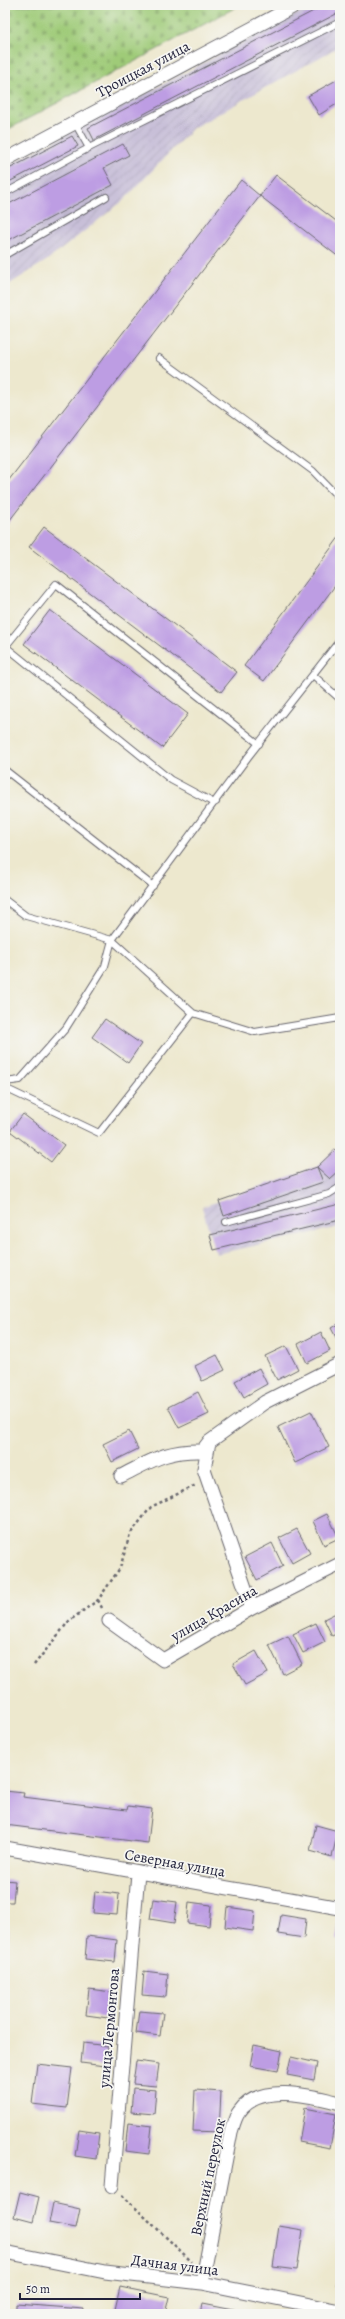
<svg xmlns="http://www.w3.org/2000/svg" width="345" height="2319" font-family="Alegreya,serif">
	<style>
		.industrial { fill: url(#industrial-furrows) }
		.cemetery { fill: url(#cemetery-stones); stroke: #60765a }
		.building { fill: #bd9de3 }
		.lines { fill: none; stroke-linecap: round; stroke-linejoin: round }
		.lane-casing { stroke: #69676e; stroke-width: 8 }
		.street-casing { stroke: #69676e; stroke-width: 15 }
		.path { stroke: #69676e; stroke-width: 2.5; stroke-dasharray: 3 3; stroke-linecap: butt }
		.lane { stroke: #fff; stroke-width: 6 }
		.street { stroke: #fff; stroke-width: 13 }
		.labels { text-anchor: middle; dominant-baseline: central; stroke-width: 3.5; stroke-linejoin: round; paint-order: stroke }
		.street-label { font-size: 15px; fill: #22223b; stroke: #f6f6f2 }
	</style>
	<defs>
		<pattern id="industrial-furrows" width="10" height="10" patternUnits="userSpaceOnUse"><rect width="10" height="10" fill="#c8bfd8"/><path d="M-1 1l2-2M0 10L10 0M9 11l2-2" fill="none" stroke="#aca4ba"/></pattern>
		<pattern id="cemetery-stones" width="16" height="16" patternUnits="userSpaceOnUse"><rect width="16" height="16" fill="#9fcb78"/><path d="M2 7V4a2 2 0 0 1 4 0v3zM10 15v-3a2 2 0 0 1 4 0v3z" fill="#89ae69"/></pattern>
	</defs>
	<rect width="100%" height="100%" fill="#f6f6f2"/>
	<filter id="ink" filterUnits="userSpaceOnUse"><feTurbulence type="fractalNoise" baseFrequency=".025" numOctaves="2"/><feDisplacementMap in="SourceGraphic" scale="8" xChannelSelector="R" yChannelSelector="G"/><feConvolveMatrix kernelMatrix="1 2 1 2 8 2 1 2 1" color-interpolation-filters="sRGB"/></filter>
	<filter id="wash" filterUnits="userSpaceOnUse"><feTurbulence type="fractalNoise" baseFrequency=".012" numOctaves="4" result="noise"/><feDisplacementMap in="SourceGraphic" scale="16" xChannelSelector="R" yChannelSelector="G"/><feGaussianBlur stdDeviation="0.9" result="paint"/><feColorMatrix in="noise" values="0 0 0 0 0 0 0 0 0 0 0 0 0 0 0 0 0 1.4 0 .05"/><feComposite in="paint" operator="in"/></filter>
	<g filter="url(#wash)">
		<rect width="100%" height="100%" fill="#ede8ce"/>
		<path class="industrial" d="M314,5H340V46L193,128L124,200L49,259L5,287V167Z
			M340,1145V1227L216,1254L202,1207L317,1167Z"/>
		<path class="cemetery" d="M5,5H240L5,131Z"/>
		<g id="blocks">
			<path class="building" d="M325,5H340V12L94,140L88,128Z
				M340,78V102L319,115L308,96Z
				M72,136L78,146L5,184V171Z
				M123,144L129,155L104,168L113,185L5,242V206Z
				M276,175L340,224V258L260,196Z
				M241,180L260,196L6,525L5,485Z
				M44,527L237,672L221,692L29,547Z
				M340,536V579L264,681L244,666Z
				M50,610L188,714L162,748L24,644Z
				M105,1019L141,1044L128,1063L92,1037Z
				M23,1114L64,1145L51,1162L10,1131Z
				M340,1145V1170L330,1179L317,1167Z
				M317,1167L323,1182L224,1216L219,1201Z
				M340,1204V1220L214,1250L210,1235Z
				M340,1323V1345L331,1328Z
				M321,1332L330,1351L307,1363L298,1344Z
				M286,1346L298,1369L277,1380L265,1356Z
				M217,1355L225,1370L202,1381L195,1366Z
				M259,1368L267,1384L244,1397L235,1381Z
				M198,1392L209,1414L179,1428L168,1407Z
				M311,1411L329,1447L295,1463L278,1427Z
				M129,1431L138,1449L112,1462L103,1444Z
				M327,1514L339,1538L324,1545L313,1521Z
				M297,1529L310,1553L292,1563L279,1538Z
				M272,1543L283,1566L257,1580L245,1557Z
				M340,1611V1632L332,1636L324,1619Z
				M316,1623L325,1642L303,1653L293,1634Z
				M288,1636L302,1664L283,1674L269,1645Z
				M256,1651L268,1673L245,1685L233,1664Z
				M5,1791L24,1793L23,1797L127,1810L128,1806L152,1809L148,1843L5,1825Z
				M316,1825L338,1831L332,1857L310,1851Z
				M5,1880L15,1881L13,1902H5Z
				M95,1891L119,1894L117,1915L93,1913Z
				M153,1899L177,1902L174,1923L150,1919Z
				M189,1902L211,1905L209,1926L187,1923Z
				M227,1907L255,1911L253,1931L225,1927Z
				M281,1915L306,1919L304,1938L278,1934Z
				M339,1922H340V1940H336Z
				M5,1929L9,1930L7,1952L5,1951Z
				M87,1936L117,1940L115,1962L85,1959Z
				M144,1971L168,1974L166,1997L142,1995Z
				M89,1989L112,1992L108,2018L86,2015Z
				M139,2011L163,2013L160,2036L136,2033Z
				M83,2043L108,2046L105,2066L81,2063Z
				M254,2045L282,2051L278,2071L250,2066Z
				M291,2057L317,2063L314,2080L287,2075Z
				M136,2061L159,2064L156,2086L133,2084Z
				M37,2064L72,2068L67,2108L32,2104Z
				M133,2088L156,2090L154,2114L131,2112Z
				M195,2090L221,2092L219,2132L193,2131Z
				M305,2108L336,2114L330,2148L299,2142Z
				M128,2123L152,2126L149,2154L125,2151Z
				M79,2130L99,2133L96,2159L75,2156Z
				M20,2192L39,2197L33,2222L14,2217Z
				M53,2203L80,2209L76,2228L49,2223Z
				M279,2226L303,2230L297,2270L273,2267Z
				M339,2267H340V2286L336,2285Z
				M120,2287L169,2297L165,2314H114Z
				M16,2304L84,2309L83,2314H16Z
				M202,2304L248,2313V2314H200Z"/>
		</g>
	</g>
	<g filter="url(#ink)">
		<use href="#blocks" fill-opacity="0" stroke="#69676e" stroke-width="1"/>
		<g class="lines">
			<defs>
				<path id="lane" d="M75,123L89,148
					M5,193L89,148L340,22
					M5,255L106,197
					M159,358L313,471L340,499
					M5,646L171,780L214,803L216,802
					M5,647L56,584L259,744
					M311,677L313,675L340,699
					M5,770L153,886
					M5,900L26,916L112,940L105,966L66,1028L20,1080L5,1082
					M193,1013L255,1032L340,1018
					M5,1088L99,1133L193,1013L112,940L248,757L340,640
					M226,1222L329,1194L340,1187"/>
				<path id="street" d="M5,160L296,5
					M209,1442L204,1469L252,1608
					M121,1476C151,1461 166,1450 202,1451L209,1442L265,1402L340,1364
					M109,1621L163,1660L252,1608L340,1564
					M5,1848L340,1908
					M112,2186L138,1873
					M5,2252L105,2272L202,2283L340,2311
					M202,2283L231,2132C233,2126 235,2117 239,2112C259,2082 312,2096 340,2103"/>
			</defs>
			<use href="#lane" class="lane-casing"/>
			<use href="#street" class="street-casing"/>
			<path class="path" d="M98,1600L102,1608
				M34,1665L69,1621L98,1600L120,1568L130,1534L151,1507L196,1485
				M122,2195L192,2262"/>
			<use href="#lane" class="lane"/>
			<use href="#street" class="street"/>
		</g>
	</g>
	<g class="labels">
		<g class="street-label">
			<text transform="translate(143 69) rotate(-28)">Троицкая улица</text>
			<text transform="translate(214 1613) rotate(-30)">улица Красина</text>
			<text transform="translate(175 1863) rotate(10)">Северная улица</text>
			<text transform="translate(109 2028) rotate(-85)">улица Лермонтова</text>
			<text transform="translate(208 2177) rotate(-78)">Верхний переулок</text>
			<text transform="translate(175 2265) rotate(7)">Дачная улица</text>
		</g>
	</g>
	<rect width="345" height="2319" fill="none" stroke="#f6f6f2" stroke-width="20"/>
	<path d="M20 2293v6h120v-6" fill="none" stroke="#22223b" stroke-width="2"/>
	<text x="26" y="2293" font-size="12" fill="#22223b" stroke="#f6f6f2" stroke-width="3" paint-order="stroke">50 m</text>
</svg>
